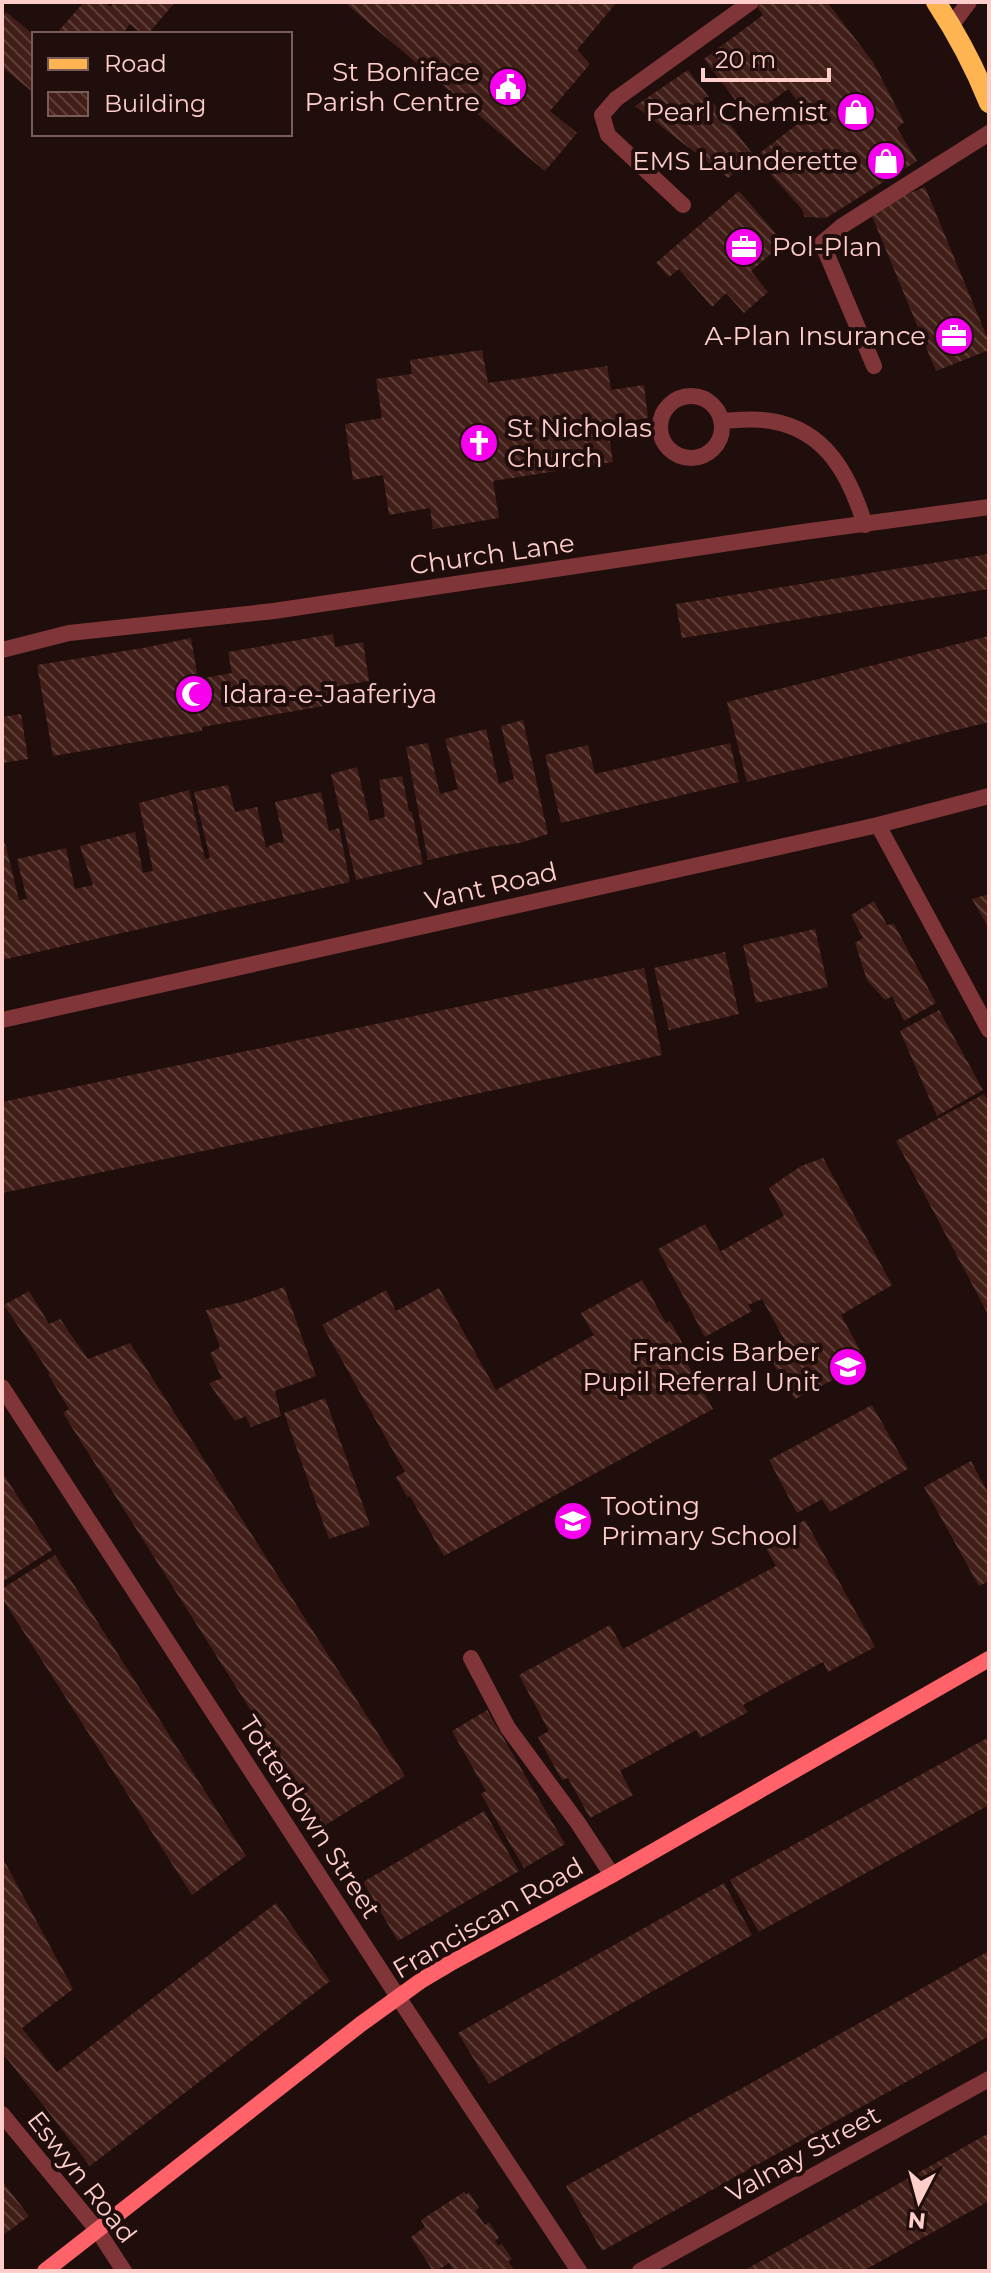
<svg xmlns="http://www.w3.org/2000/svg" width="991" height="2273" font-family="Montserrat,sans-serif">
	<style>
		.building { fill: url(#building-back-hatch) }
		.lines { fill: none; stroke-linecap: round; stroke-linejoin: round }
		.lane { stroke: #803638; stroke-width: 16 }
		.street { stroke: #803638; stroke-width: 16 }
		.secondary { stroke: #ff6268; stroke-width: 16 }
		.primary { stroke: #ffb452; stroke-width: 20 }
		.labels { text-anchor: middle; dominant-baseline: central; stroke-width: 8; stroke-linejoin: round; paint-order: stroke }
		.poi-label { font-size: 26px; fill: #ffcecb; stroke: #200e0c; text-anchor: end }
		.street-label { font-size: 26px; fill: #ffcecb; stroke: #200e0c }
	</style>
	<defs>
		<pattern id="building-back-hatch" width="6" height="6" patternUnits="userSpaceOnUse" patternTransform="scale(2)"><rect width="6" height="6" fill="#411e18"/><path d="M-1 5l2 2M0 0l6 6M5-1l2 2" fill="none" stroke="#5e3e38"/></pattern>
	</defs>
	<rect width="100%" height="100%" fill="#200e0c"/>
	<path class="building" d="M84,2H105L110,7L115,2H175L148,34H142L130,24L122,34H56Z
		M344,2H617L577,50L590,64L550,111L577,133L545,171Z
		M754,2H827L873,62L904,122L897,128L917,161L826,218L805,217L801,208L755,157L809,115L788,89L749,118L704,59L763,15Z
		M6,12L34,35V93L2,67V17Z
		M688,70L755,157L728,178L635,106Z
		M925,187L989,342V350L936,371L869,209Z
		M739,191L784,243L751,271L768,292L744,313L726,293L712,307L679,269L669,277L656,263Z
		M482,350L488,383L607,366L611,390L644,385L648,418L607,424L613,462L493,481L499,518L433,529L430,508L389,515L383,475L353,480L345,424L382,418L376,379L412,374L410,360Z
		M989,554V589L682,638L676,604Z
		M333,634L335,647L363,642L369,681L344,685L347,702L202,727V731L53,756L37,665L143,648L191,638L198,679L232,673L228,652Z
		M989,636V722L747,782L727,702Z
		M21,714L28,759L2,763V717Z
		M523,720L548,834L520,843L489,847L428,860L406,747L428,743L440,794L458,789L445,739L486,729L499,784L514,779L501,726Z
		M730,743L739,782L561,823L545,755L588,745L595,774Z
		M357,767L370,821L385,817L379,780L402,776L409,811L412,812L423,864L356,880L331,774Z
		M228,785L235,812L257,807L266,848L275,843L284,842L275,802L321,792L329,831L339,828L350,882L2,960V844L5,843L19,900L27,899L17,859L66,848L75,889L93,885L80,846L135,832L143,873L153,871L139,803L189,790L205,859L210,858L194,792Z
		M989,894V929L972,899Z
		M874,901L887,925L894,924L936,1003L904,1021L892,996L885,1000L867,980L855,943L863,938L851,915Z
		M815,929L828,987L756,1003L743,945Z
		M725,952L739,1014L669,1030L654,968Z
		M644,968L662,1055L2,1193V1102Z
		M939,1010L983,1090L937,1116L900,1031Z
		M984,1094L989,1103V1316L896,1141Z
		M823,1158L892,1285L841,1315L867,1363L795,1399L765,1350L784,1339L762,1299L748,1305L752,1311L705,1337L658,1249L705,1224L734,1276L721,1251L784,1216L769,1188L801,1166Z
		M642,1280L666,1323L670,1321L684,1346L679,1349L713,1409L444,1556L410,1496L407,1497L396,1477L405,1472L322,1325L386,1290L396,1311L439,1288L496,1390L594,1335L581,1313Z
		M284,1287L316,1376L275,1391L281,1416L251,1427L246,1416L235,1421L209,1383L222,1378L210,1353L220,1347L206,1310L242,1302Z
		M29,1291L49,1324L60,1319L88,1359L130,1343L405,1776L324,1826L63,1413L69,1409L48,1374H50L4,1305Z
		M325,1398L370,1525L329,1539L284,1413Z
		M872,1405L908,1469L830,1512L822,1499L797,1513L769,1460Z
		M971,1461L989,1495V1581L979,1586L924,1487Z
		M2,1472L52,1550L2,1582Z
		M805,1520L875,1647L828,1672L823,1662L743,1705L748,1712L700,1738L696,1730L620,1771L633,1795L590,1818L568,1778L562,1780L538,1737L549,1731L519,1675L610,1625L623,1649L776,1566L763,1543Z
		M55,1555L246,1856L192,1895L2,1598V1589Z
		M487,1710L565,1844L524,1868L481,1794L486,1791L452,1731Z
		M989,1737V1805L759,1932L730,1880Z
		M484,1811L519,1871L398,1941L363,1882Z
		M2,1857L73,1989L22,2028L57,2072L276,1903L330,1981L90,2166L2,2052Z
		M724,1883L752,1935L489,2084L458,2033Z
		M989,1951V2036L602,2251L566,2186Z
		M989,2133V2201L863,2271H743Z
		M2,2181L29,2216L2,2236Z
		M464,2192L466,2195L469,2192L479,2208L475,2211L485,2225L489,2222L499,2238L495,2241L498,2246L502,2244L512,2259L508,2261L515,2271H454L449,2263L437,2271H433L411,2237L425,2227L421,2220Z"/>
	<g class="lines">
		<path class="lane" d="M683,205L608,135L602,115L616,99L751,2
			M874,366L822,243L842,226L989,133
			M660 427a31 31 0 1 1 62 0a31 31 0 1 1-62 0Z
			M721,421C738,420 755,418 771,421C827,430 850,477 865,525
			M471,1658L508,1728L578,1823L612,1875"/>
		<path class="street" d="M951,26L969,2
			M2,650L69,633L274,611L803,532L989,507
			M878,825L989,1030
			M2,1020L878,825L989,796
			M2,1387L398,1997L579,2271
			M2,2114L98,2231L124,2271
			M640,2271L989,2079"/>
		<path class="secondary" d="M45,2271L361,2024L422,1980L449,1964L612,1875L989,1659"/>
		<path class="primary" d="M936,2C957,34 975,68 989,103"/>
	</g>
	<defs>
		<symbol id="civic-disc" viewBox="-11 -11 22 22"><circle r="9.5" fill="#f600ed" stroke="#200e0c"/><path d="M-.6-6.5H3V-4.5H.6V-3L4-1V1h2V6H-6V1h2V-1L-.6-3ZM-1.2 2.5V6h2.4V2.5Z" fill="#fff"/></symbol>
		<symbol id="shop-disc" viewBox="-11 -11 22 22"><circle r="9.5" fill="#f600ed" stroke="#200e0c"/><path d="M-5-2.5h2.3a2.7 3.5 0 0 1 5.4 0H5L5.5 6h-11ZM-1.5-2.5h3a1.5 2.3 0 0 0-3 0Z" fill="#fff"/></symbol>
		<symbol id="office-disc" viewBox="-11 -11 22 22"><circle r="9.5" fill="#f600ed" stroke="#200e0c"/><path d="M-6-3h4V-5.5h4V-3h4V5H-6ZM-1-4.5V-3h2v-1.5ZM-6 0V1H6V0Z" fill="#fff"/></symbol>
		<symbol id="church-disc" viewBox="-11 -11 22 22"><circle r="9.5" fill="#f600ed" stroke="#200e0c"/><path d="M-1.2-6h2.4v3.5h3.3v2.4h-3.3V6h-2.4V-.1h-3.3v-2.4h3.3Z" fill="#fff"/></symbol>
		<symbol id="mosque-disc" viewBox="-11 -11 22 22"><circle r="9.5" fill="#f600ed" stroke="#200e0c"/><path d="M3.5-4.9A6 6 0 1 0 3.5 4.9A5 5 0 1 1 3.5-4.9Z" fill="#fff"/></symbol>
		<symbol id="school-disc" viewBox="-11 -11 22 22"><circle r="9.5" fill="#f600ed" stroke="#200e0c"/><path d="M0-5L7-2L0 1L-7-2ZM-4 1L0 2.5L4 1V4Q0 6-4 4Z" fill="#fff"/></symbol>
	</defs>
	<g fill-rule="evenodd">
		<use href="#civic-disc" x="486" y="65" width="44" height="44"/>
		<use href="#shop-disc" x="834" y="90" width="44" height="44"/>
		<use href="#shop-disc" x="864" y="139" width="44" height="44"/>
		<use href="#office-disc" x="722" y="225" width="44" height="44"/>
		<use href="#office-disc" x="932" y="314" width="44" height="44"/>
		<use href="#church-disc" x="457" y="421" width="44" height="44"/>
		<use href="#mosque-disc" x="172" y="672" width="44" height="44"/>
		<use href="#school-disc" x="826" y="1345" width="44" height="44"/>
		<use href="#school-disc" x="551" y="1499" width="44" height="44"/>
	</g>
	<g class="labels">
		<g class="poi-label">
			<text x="480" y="72">St Boniface<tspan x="480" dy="30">Parish Centre</tspan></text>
			<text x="828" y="112">Pearl Chemist</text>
			<text x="858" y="161">EMS Launderette</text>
			<text x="772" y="247" text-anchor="start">Pol-Plan</text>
			<text x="926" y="336">A-Plan Insurance</text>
			<text x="507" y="428" text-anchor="start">St Nicholas<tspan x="507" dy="30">Church</tspan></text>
			<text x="222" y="694" text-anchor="start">Idara-e-Jaaferiya</text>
			<text x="820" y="1352">Francis Barber<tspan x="820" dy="30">Pupil Referral Unit</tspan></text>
			<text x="601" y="1506" text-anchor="start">Tooting<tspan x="601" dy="30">Primary School</tspan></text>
		</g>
		<g class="street-label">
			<text transform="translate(492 554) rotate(-8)">Church Lane</text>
			<text transform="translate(491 886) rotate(-13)">Vant Road</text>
			<text transform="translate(310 1817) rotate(57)">Totterdown Street</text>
			<text transform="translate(488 1918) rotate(-30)">Franciscan Road</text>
			<text transform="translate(803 2154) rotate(-29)">Valnay Street</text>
			<text transform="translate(82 2177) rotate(52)">Eswyn Road</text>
		</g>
	</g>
	<rect width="991" height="2273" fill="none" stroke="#ffcecb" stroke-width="8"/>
	<rect x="32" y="32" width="260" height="104" fill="#200e0c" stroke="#795b58" stroke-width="2"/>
	<rect x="48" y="58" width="40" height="12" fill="#ffb452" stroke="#795b58" stroke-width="2"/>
	<text x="104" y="72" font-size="24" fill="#ffcecb">Road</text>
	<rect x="48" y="92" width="40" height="24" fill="url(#building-back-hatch)" stroke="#795b58" stroke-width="2"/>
	<text x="104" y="112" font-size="24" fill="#ffcecb">Building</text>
	<g transform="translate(919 2201) rotate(186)" stroke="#200e0c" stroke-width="6" paint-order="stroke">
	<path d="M0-6L14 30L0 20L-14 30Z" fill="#ffcecb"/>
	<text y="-12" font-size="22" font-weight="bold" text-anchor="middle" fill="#ffcecb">N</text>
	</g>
	<path d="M703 68v12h126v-12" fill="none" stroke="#ffcecb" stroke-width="4"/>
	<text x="715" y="68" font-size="24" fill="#ffcecb" stroke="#200e0c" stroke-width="6" paint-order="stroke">20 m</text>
</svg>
